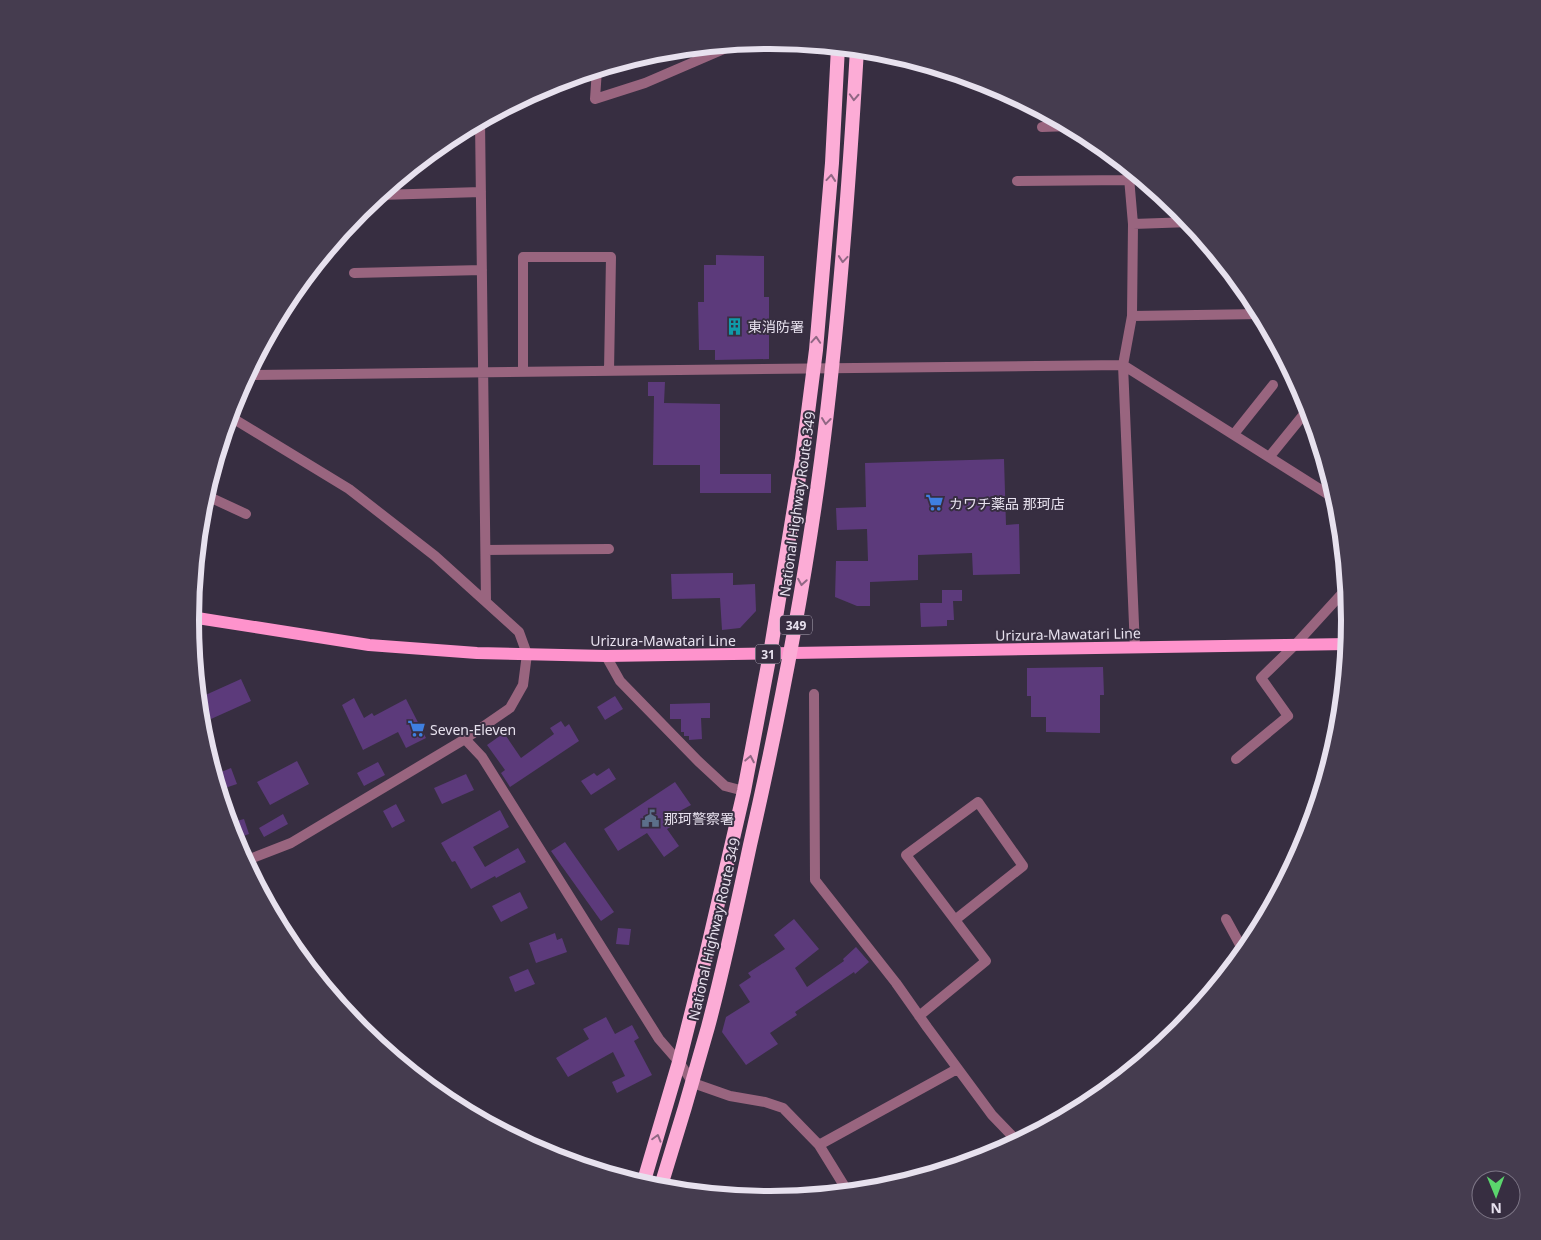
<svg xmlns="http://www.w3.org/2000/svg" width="1541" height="1240" font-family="'Noto Sans','Noto Sans JP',sans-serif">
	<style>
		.building { fill: #5c3a7b }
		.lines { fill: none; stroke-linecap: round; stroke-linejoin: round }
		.service { stroke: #99657f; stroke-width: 8 }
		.minor { stroke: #99657f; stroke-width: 10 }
		.tertiary { stroke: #99657f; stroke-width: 10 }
		.primary { stroke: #fe93cc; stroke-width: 12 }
		.trunk { stroke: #fcacd6; stroke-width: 14 }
		.oneway { stroke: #906784 }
		.labels { text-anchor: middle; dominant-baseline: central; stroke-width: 4; stroke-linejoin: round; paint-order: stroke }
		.shield { fill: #372e41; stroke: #b2abba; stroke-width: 1 }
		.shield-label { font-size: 12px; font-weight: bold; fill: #e7e1ee }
		.poi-label { font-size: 14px; fill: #e7e1ee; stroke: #372e41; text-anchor: start }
		.street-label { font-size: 14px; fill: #e7e1ee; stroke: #372e41 }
		.rim { fill: none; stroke: #e7e1ee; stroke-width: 6 }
	</style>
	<rect width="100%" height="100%" fill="#372e41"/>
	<path class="building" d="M716,255L764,256V297H769V359L715,360V350H699L698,302H704V265H716Z
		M648,382H665L664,403L720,404V474H771V493H700V465H653L654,396H648Z
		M1004,459L1006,525L1019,524L1020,574L973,575L972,553L918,555V580L870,582V606H857L835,597L836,561H868L867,529L837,530L836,508L866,507L865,463Z
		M733,573V585L755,584L756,611L740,628L722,630L720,598L672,599L671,574Z
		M942,590H962V601H953L954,620H947V626L921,627L920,603H942Z
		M1103,667L1104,695H1100V733L1046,732V717H1031V696H1027V668Z
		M241,679L251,701L211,719L201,697Z
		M615,696L623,709L605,720L597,707Z
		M354,698L364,718L372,713L374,716L406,699L426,738L406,748L398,732L363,750L342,705Z
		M710,703V718H701L702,739L689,740V736H684V732H681V719H670V704Z
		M561,721L565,727L569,724L579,741L510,787L501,773L505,770L487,745L504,733L521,758L554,734L550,728Z
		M297,761L309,784L270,805L257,782Z
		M378,762L385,775L364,786L357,773Z
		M231,768L237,784L219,790L214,775Z
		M609,768L616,779L591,795L581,781L594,773L597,776Z
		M466,774L474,790L442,804L434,788Z
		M675,782L691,805L680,811L679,822L667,829L679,846L664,857L647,833L618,851L604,829Z
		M396,804L405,821L392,828L383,811Z
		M500,810L509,827L473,847L485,867L518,848L526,862L496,878L495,876L471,889L455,861L452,862L441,843Z
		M283,814L288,824L264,837L259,828Z
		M244,819L249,834L234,839L229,823Z
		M565,842L614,912L601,921L551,851Z
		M520,892L528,908L501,922L492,906Z
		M794,919L819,949L795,968L807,987L844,961L843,959L856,947L869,962L855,974L854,972L795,1012L797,1015L770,1033L778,1044L746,1065L722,1032L726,1017L750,1002L739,985L751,977L748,973L785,949L774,935Z
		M618,928L631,929L629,945L616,944Z
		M555,933L557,940L562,938L567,952L536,963L529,943Z
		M528,969L535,984L515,992L509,977Z
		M606,1017L615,1034L632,1025L639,1038L634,1041L652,1075L617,1093L612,1082L625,1076L613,1052L568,1077L556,1058L589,1039L583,1029Z"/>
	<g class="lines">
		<path class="service" d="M1086,1106L1135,1066"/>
		<path class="minor" d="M760,41L765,44L793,42
			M597,69L595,99L645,83L738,43
			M480,121L486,602
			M1042,127L1070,126
			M1128,166L1133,224L1132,316L1123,365L1135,648
			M1017,181L1129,180
			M379,195L481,192
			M1133,224L1191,222
			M354,273L482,270
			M1132,316L1261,314
			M523,372V257H611L609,371
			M247,375L1123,365L1337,500
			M229,416L349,489L435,556L519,632L527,654
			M1234,434L1273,385
			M1270,456L1309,408
			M205,495L246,514
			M486,550L609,549
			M606,656L620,681L698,761L725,786L744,791
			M814,694L815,880L896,983L927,1027L992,1115L1018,1142
			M465,739L482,757L659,1039L679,1062L693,1083L730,1096L765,1102L783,1108L819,1145L848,1192
			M1236,759L1288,716L1261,678L1295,645L1347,588
			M1226,919L1244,952
			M919,1016L986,961L906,855L978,802L1023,866L955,920
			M819,1145L957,1069"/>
		<path class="tertiary" d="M245,861L291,843L465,739L510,708L523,685L527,654"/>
		<path class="primary" d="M191,617L369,645L477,653L606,656L1348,644"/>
		<path class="trunk" d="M643,1184L679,1062L706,955L744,791L770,654L802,459L816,350L832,163L838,47
			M660,1189C677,1135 693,1081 708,1027C724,967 737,906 750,845C779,718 804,590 821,461C839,324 849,186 857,49"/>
	</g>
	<defs><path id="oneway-chevron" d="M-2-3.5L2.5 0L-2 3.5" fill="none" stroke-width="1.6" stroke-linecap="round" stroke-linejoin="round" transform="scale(1.25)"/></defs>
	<g class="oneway">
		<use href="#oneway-chevron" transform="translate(854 97) rotate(93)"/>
		<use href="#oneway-chevron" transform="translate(831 178) rotate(-85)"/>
		<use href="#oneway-chevron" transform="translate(843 259) rotate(95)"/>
		<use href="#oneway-chevron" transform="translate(816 340) rotate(-86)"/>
		<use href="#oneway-chevron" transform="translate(826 421) rotate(97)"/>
		<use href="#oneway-chevron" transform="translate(802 582) rotate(99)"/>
		<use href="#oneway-chevron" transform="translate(750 759) rotate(-79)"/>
		<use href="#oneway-chevron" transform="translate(657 1138) rotate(-74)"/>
	</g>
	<defs>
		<symbol id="building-bare" viewBox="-9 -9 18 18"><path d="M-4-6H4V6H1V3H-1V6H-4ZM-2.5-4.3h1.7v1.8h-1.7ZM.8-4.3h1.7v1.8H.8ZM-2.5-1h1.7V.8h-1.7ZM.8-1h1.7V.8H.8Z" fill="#0f9aa8" stroke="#372e41" stroke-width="2.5" paint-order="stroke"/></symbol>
		<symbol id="supermarket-bare" viewBox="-9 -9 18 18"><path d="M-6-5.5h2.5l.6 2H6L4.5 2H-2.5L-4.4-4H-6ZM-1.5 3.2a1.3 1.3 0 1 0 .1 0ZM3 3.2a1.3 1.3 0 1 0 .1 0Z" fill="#3f7fe0" stroke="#372e41" stroke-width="2.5" paint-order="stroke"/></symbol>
		<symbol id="civic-bare" viewBox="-9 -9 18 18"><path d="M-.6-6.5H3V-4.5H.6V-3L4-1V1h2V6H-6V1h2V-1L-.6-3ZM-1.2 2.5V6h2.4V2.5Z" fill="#5c6f8a" stroke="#372e41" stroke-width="2.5" paint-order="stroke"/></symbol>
	</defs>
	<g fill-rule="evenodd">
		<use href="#building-bare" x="722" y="314" width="25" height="25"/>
		<use href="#supermarket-bare" x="922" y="490" width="25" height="25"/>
		<use href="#supermarket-bare" x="404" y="716" width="25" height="25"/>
		<use href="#civic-bare" x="638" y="806" width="25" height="25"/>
	</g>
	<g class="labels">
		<g class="shield">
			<rect x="780" y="615.5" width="32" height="19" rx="4"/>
			<rect x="755.5" y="644.5" width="25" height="19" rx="4"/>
		</g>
		<g class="shield-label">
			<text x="796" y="625">349</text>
			<text x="768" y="654">31</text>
		</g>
		<g class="poi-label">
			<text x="748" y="326">東消防署</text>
			<text x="949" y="503">カワチ薬品 那珂店</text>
			<text x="430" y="729">Seven-Eleven</text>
			<text x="664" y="818">那珂警察署</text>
		</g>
		<g class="street-label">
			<text transform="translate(797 504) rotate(-82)">National Highway Route 349</text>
			<text transform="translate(1068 634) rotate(-1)">Urizura-Mawatari Line</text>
			<text x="663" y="640">Urizura-Mawatari Line</text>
			<text transform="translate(714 929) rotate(-77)">National Highway Route 349</text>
		</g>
	</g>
	<path d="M0 0H1541V1240H0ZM199 620a571 571 0 1 1 1142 0a571 571 0 1 1-1142 0Z" fill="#453c4f" fill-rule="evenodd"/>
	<path class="rim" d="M199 620a571 571 0 1 1 1142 0a571 571 0 1 1-1142 0Z"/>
	<g transform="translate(1496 1195) rotate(179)"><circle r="24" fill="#372e41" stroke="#7d7686"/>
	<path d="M0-4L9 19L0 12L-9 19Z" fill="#5bd56d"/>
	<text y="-8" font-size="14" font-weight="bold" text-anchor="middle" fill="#e7e1ee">N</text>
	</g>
</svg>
